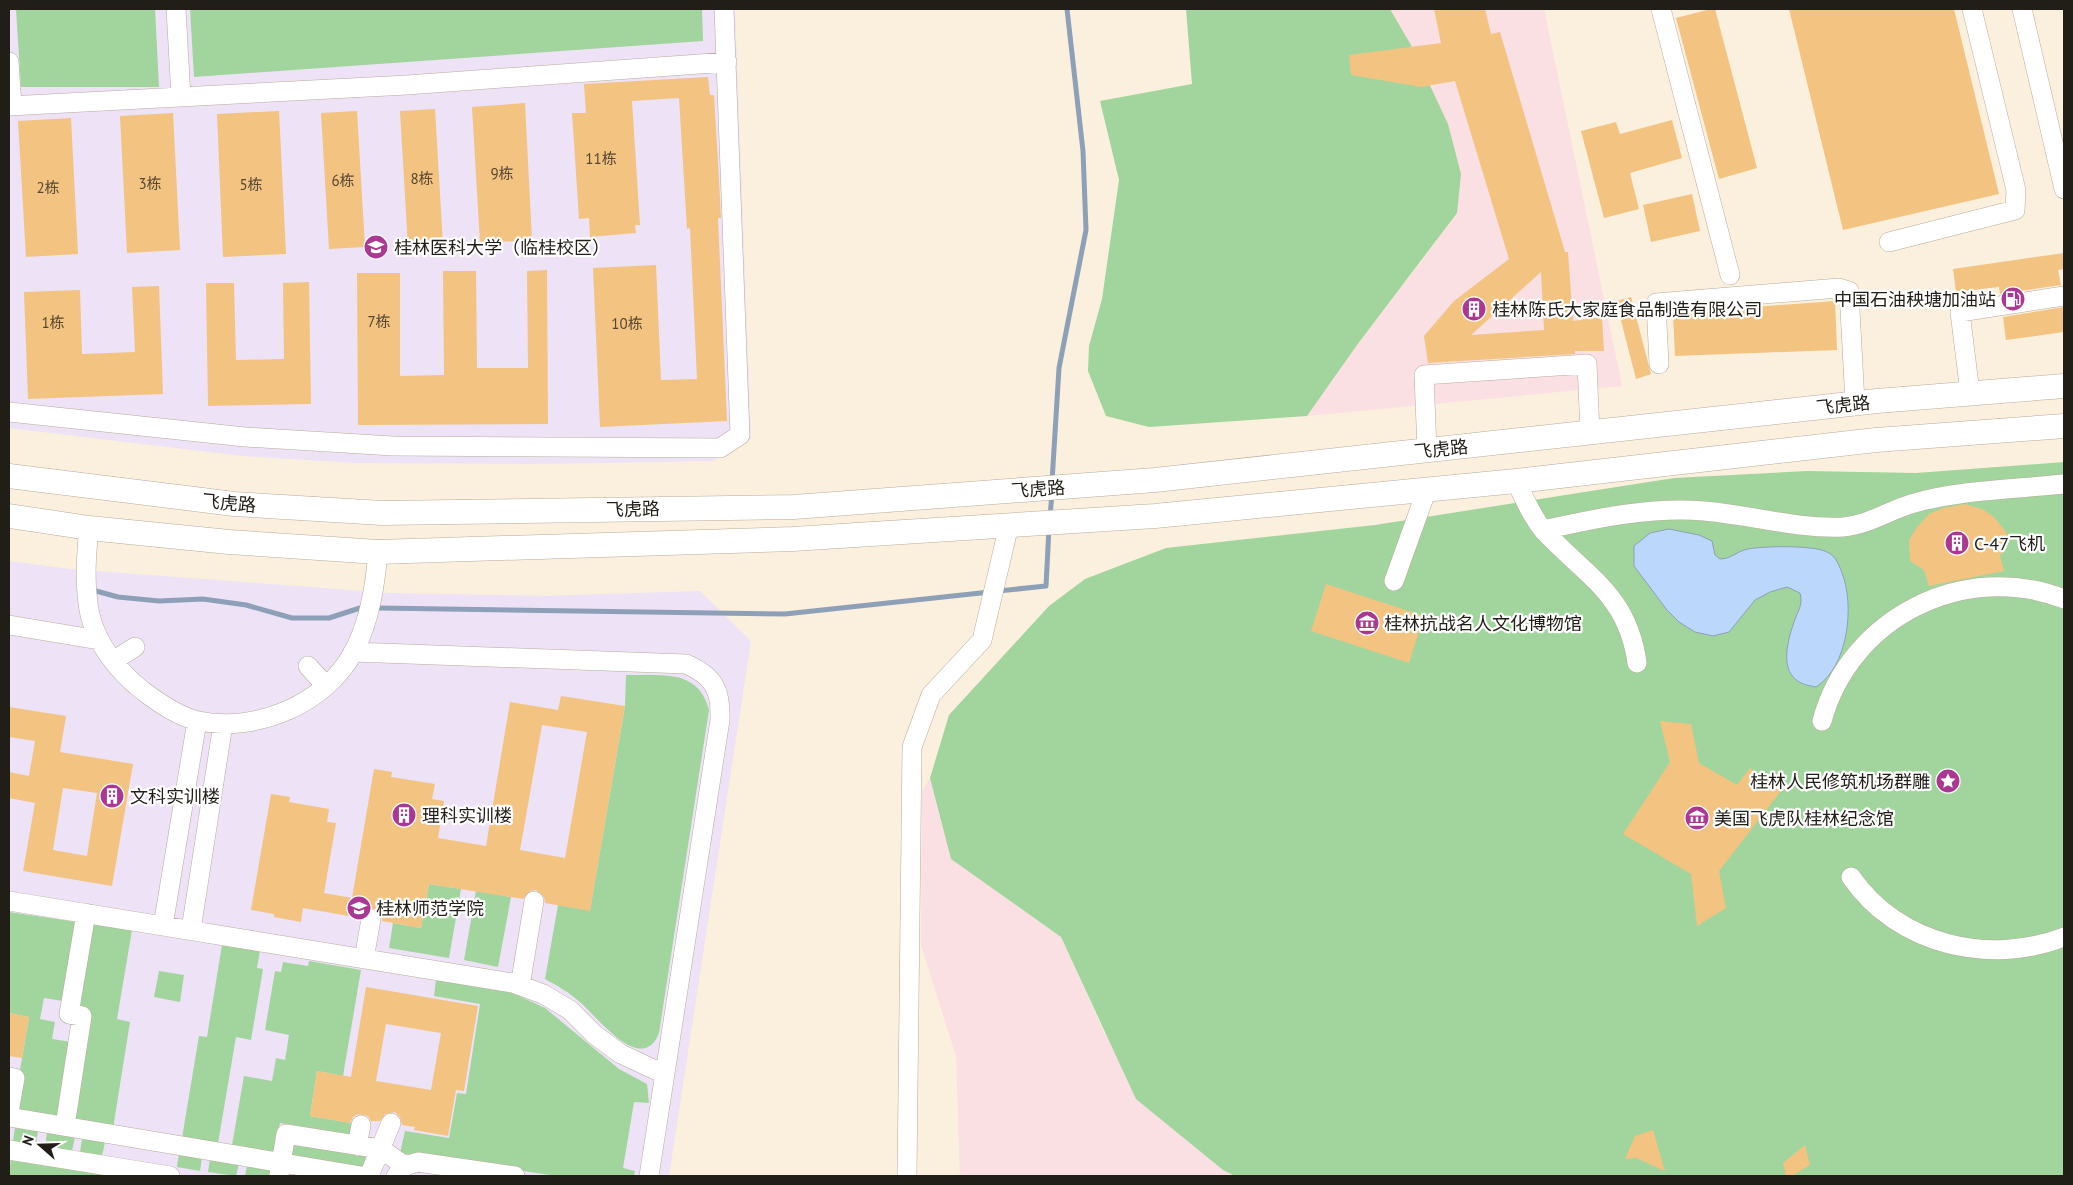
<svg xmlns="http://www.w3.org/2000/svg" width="2073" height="1185" font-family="'PT Sans','Noto Sans SC',sans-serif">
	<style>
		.industrial { fill: #fadfe3 }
		.education { fill: #ede2f6 }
		.green { fill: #a1d59d; fill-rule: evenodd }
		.water { fill: #bbd8fc; stroke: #8da0b7 }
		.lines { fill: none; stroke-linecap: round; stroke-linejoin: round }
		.stream { stroke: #8da0b7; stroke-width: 5 }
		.building { fill: #f3c381; fill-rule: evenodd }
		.minor-casing { stroke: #b7ac9c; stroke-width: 20 }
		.major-casing { stroke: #b7ac9c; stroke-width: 25 }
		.minor { stroke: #fff; stroke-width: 19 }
		.major { stroke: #fff; stroke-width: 24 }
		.labels { text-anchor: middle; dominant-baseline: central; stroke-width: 4.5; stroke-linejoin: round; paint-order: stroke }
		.number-label { font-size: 15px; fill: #564632 }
		.poi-label { font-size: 18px; fill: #211d17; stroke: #fff; text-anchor: start }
		.street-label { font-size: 18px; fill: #211d17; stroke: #fff }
	</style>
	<rect width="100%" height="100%" fill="#fbefde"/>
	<path class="industrial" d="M1390,9H1544L1622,386L1307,416L1357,345L1437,241L1411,45Z
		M930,778L951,859L1061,937L1105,1035L1223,1170L1235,1176H960L956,1056L921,945L922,792Z"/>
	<path class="education" d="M9,9H735L751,439L714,461L537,464L358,463L243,456L9,428Z
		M9,561L70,569L389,593L545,596L700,591L751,641L669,1176H9Z"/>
	<path class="green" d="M16,9H155L159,87H21Z
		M190,9H702L703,41L194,77Z
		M1186,9H1390L1411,45L1448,124L1461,174L1457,213L1357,345L1307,416L1149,427L1106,416L1088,371L1089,346L1102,299L1119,180L1100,101L1192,84Z
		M2064,462V1176H1235L1223,1170L1136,1099L1061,937L951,859L930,778L949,715L1049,606L1085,579L1166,548L1375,525L1674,478L1807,471L1916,473Z
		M626,675C662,676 698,668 709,710L659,1033C642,1076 598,1018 581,1003C570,993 558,986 545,979L558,905L590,910L625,706Z
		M429,884L461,889L449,958L389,948L393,923L421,928Z
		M476,891L511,897L498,967L464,960Z
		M9,912L132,930L117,1019L130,1022L112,1135L12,1117L29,1017L9,1013ZM44,998L69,1002L78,1043L52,1039L55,1022L40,1019Z
		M222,945L260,951L257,968L263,969L251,1040L236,1037L218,1143L182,1138L199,1036L207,1037Z
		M309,961L361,970L343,1076L317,1071L310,1116L357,1124L355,1135L280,1123L274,1152L232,1145L244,1076L272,1081L276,1058L285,1060L289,1035L265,1030L275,971L281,972L283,962L308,966Z
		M159,971L184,975L180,1002L154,997Z
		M436,980L513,993L545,1008L619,1069L647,1084L649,1103L634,1102L623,1168L635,1171L634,1176H557L400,1153L405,1131L449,1138L457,1093L466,1094L480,1004L434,996Z
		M15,1128L38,1131L36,1145L13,1141Z
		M47,1133L75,1137L72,1151L45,1146Z
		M82,1139L105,1142L102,1156L80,1152Z
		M291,1144L366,1156L364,1169L289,1157Z
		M179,1153L202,1157L200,1171L177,1167Z
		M11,1157L106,1173L105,1176H9Z
		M210,1159L239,1163L236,1176L208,1172Z
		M247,1166L274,1170L273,1176H245Z"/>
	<path class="water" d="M1669,529L1699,535L1712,541L1715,555L1720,559C1731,559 1737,551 1748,549C1763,546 1814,545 1827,552C1836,556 1839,565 1842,573C1855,606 1848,667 1816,687C1811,686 1805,685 1801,683C1777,671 1789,637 1795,619C1799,609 1803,604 1800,593L1787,587L1770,592L1755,600L1729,632L1713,636L1695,632L1679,622L1667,610L1634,566V546L1650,533Z"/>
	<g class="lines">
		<path class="stream" d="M1052,482L1059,368L1086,230L1083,151L1067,9
			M1050,517L1052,493
			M96,591L118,597L159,601L203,599L246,605L292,618H329L360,608
			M998,591L1046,586L1049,528
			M379,608L785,614L990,592"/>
	</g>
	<path class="building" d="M1434,9H1485L1491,34L1500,32L1565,252H1568L1573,321L1602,317L1604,351H1575V354L1428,363L1424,336L1454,301L1509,259L1455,81L1421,87L1351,75L1349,55L1441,43ZM1541,272L1544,330L1471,335Z
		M1711,9H1715L1757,168L1719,179L1676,18Z
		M1789,9H1954L1999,194L1843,230Z
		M708,77L710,95H714L718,162L721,218H718L727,421L600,427L593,268L656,265L661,380L697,379L690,228L687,229L679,98L632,101L640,225H635L636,233L590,237L589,218L579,219L572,113H586L584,84Z
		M525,103L532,240L480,243L472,107Z
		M435,109L443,245L408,247L400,111Z
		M279,111L286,254L223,257L217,114Z
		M357,111L365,247L329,249L321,113Z
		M173,113L180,250L127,253L120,116Z
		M71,118L78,254L26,257L18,121Z
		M1672,120L1682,158L1630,173L1639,209L1604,218L1581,131L1616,122L1620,134Z
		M1692,194L1700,231L1651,242L1643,205Z
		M2064,253V269L2058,270L2061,285L2000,294L1999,287L1956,292L1953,269Z
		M547,270L548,424L358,425L357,273H400V376L444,375L443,271H476L477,368H528L527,271Z
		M309,282L311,404L208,406L206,283H234L236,360L284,359L283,283Z
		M159,286L163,394L28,399L24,292L80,290L82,354L135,352L132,287Z
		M1631,297L1651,374L1636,379L1616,301Z
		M1835,301L1837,350L1675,356L1673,313Z
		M2064,307V332L2006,340L2003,317Z
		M1965,504L1982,509L1993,516L2007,533L2008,540L2000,556L2004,571L1929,586L1924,570L1910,561L1909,540L1917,527L1929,514L1943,508Z
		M1326,584L1424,616L1409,663L1311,631Z
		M561,696L625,706L590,911L545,903L544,897L536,890L530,891L523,899L429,884L421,928L382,921V916L379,911L372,908L363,911L360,918L303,908L301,922L274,917V914L251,910L271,794L290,797L289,802L329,809L327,822L336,823L324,893L352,898L374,769L392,772L391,777L435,784L432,799L444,801L438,838L486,846L510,702L558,710ZM542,725L587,732L565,858L520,850Z
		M9,707L66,716L60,752L133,764L112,886L23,871L35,803L9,798V772L29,776L35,741L9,737ZM63,788L97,793L87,856L53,850Z
		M1660,721L1691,724L1699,763L1737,785L1750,768L1781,791L1719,871L1726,908L1697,926L1691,874L1623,834L1670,762Z
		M366,987L478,1006L464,1091L456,1090L448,1136L414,1130L415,1127L402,1125L400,1117L395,1112L385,1114L380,1121H371L368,1116L358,1114L353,1117L350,1123L310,1116L317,1071L351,1077ZM386,1024L441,1033L431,1090L376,1081Z
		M9,1013L29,1017L22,1058L9,1056Z
		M1653,1130L1665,1171L1636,1158L1625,1159L1635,1136Z
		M1805,1145L1810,1165L1792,1176H1786L1783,1163Z"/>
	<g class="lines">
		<defs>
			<path id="minor" d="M176,9L181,97
				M1661,9L1730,275
				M2022,9L2064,189
				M9,62L12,106
				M9,106L407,85L727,62
				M1889,242L2015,210L2016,190L1972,9
				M1659,364L1656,303L1839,288L1849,291L1855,403
				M1970,393L1960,312L2064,296
				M9,412L245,437L393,446L720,448L740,435L724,9
				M1427,450L1424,375L1587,364L1590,433
				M1516,481C1524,498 1532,517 1544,531C1586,576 1628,595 1637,663
				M89,528C86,557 84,586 90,615C97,645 119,672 143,691C159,703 179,717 199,721C256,733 326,704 354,651C370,620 375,586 378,552
				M1543,530C1594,519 1652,506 1704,511C1751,515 1796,529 1843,527C1868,525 1888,511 1911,504C1956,490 2017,489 2064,484
				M1394,581L1427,489
				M9,625L99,640
				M353,652L686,664C714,676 721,690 720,720L649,1176
				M113,661L135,647
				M308,666L325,685
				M1822,721C1850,617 1965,560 2064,599
				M1851,877C1898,945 1989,966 2064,937
				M9,901L513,983L543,994L570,1010L595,1035L621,1054L664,1074
				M163,926L197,721
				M191,930L223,724
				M364,959L371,919
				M520,986L534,901
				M9,1077L15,1078L9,1112
				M9,1117L361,1176
				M65,1126L82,1016L69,1014L86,913
				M357,1146L361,1125
				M9,1150L170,1176
				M279,1175L286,1134L381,1149L405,1166
				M369,1176L391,1123
				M396,1176L405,1166L418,1162L515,1176
				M907,1176L912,747L931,695L982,640L1009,525"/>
			<path id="major" d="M9,476L234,504L382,513L794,507L1155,480L1877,401L2064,386
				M9,516L89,528L229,542L378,552L793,539L1155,516L1516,481L1876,440L2064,426"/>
		</defs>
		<use href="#minor" class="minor-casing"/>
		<use href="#major" class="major-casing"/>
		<use href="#minor" class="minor"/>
		<use href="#major" class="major"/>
	</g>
	<defs>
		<symbol id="university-disc" viewBox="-11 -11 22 22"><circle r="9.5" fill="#aa3892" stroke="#fff"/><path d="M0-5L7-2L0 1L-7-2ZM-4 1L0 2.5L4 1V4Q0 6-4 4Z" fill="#fff"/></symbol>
		<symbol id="fuel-disc" viewBox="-11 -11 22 22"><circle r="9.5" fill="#aa3892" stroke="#fff"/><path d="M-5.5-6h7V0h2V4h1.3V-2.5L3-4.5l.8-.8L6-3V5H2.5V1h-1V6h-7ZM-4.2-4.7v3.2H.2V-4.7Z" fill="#fff"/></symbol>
		<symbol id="building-disc" viewBox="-11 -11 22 22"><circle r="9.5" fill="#aa3892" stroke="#fff"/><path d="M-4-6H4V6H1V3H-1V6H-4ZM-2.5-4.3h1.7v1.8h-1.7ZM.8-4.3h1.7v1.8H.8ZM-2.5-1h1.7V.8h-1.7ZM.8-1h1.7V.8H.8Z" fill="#fff"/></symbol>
		<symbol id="museum-disc" viewBox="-11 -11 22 22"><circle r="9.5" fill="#aa3892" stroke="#fff"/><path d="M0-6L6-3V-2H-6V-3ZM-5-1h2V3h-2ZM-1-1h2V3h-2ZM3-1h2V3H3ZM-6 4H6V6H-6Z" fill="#fff"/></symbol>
		<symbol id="sight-disc" viewBox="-11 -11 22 22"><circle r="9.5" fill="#aa3892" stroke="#fff"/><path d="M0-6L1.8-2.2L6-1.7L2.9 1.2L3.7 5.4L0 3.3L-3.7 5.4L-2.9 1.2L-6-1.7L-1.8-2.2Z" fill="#fff"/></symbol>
	</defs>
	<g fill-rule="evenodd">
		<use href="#university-disc" x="362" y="233" width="28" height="28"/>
		<use href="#fuel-disc" x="1999" y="285" width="28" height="28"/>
		<use href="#building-disc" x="1460" y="295" width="28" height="28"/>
		<use href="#building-disc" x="1943" y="529" width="28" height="28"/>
		<use href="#museum-disc" x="1353" y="609" width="28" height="28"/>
		<use href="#sight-disc" x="1934" y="767" width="28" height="28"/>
		<use href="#building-disc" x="98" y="782" width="28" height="28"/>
		<use href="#building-disc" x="390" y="801" width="28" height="28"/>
		<use href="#museum-disc" x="1683" y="804" width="28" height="28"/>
		<use href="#university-disc" x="345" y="894" width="28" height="28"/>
	</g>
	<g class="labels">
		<g class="number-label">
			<text x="601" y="158">11栋</text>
			<text x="502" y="173">9栋</text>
			<text x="422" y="178">8栋</text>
			<text x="343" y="180">6栋</text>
			<text x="150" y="183">3栋</text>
			<text x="251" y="184">5栋</text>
			<text x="48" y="187">2栋</text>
			<text x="379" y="321">7栋</text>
			<text x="53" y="322">1栋</text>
			<text x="627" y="323">10栋</text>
		</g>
		<g class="poi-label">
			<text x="394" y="247">桂林医科大学（临桂校区）</text>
			<text x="1996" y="299" text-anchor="end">中国石油秧塘加油站</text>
			<text x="1492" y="309">桂林陈氏大家庭食品制造有限公司</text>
			<text x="1974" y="543">C-47飞机</text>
			<text x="1384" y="623">桂林抗战名人文化博物馆</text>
			<text x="1930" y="781" text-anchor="end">桂林人民修筑机场群雕</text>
			<text x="130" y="796">文科实训楼</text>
			<text x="422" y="815">理科实训楼</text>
			<text x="1714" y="818">美国飞虎队桂林纪念馆</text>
			<text x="376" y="908">桂林师范学院</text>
		</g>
		<g class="street-label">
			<text transform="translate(1843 405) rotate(-6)">飞虎路</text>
			<text transform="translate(1441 449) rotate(-6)">飞虎路</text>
			<text transform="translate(1038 489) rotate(-4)">飞虎路</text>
			<text transform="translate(229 503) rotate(5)">飞虎路</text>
			<text transform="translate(633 509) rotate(-1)">飞虎路</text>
		</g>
	</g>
	<rect width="2073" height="1185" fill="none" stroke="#211d17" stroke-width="20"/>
	<g transform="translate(40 1145) rotate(290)" stroke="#ffffff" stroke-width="4" paint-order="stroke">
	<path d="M0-4L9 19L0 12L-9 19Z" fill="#211d17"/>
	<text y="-8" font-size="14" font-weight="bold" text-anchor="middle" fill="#211d17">N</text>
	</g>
</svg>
